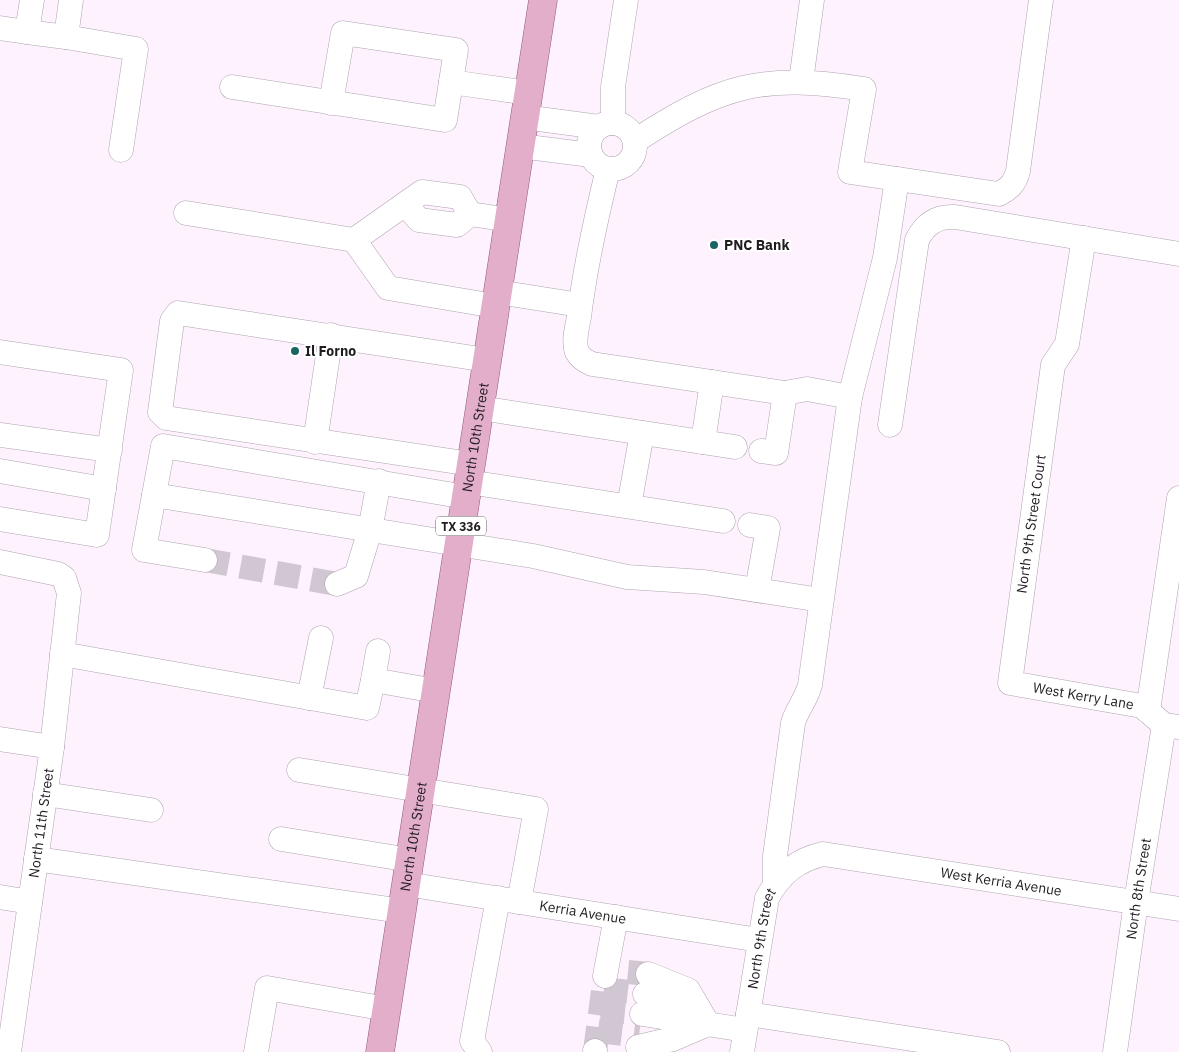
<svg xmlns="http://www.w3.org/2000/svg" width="1179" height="1052" font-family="'IBM Plex Sans',sans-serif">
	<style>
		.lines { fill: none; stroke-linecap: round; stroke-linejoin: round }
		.minor-tunnel { stroke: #d1c7d2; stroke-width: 24; stroke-dasharray: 24 12; stroke-linecap: butt }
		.minor-casing { stroke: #aea4af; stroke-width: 25 }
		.major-casing { stroke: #935877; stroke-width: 29 }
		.minor { stroke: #fff; stroke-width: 24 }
		.major { stroke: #e3aeca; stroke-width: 28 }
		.poi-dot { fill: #196661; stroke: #fff; stroke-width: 2 }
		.labels { text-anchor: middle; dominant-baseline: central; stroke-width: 4; stroke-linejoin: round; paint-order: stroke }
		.shield { fill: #fff; stroke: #636063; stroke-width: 1 }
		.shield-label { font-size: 12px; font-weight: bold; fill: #201c20 }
		.poi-label { font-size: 14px; font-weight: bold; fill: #201c20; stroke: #fff; text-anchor: start }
		.street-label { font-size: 14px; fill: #201c20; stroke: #fff }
	</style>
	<rect width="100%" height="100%" fill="#fdf2fe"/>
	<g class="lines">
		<path class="minor-tunnel" d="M205,560L337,584
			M628,972L648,974
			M604,989L645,994
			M601,1010L642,1014
			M598,1031L639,1036
			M595,1051L605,976"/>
		<defs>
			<g id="minor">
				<path d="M71,0L66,37L136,49L121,150"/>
				<path d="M0,28L27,32L32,0"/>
				<path d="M27,32L66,37"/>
				<path d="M801,81L812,0"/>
				<path d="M232,87L445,120L451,82L528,93"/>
				<path d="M331,103L343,33L456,50L451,82"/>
				<path d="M524,117L599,127"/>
				<path d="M613,123V87L626,0"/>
				<circle cx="612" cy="146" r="23"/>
				<path d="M635,141C721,85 761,73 864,89L850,172L999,194C1010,188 1015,183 1018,171L1041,0"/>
				<path d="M520,146L591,155"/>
				<path d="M608,169C596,218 585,267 579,317C577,328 573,342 577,352C580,358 585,361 592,364L785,393L807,389L850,397"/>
				<path d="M405,204L419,220L457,225L470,214L509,220"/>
				<path d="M186,213L354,240L422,192L460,197L470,214"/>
				<path id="s1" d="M1084,238L1067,344L1053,365L1010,683L1142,706L1164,725L1179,727"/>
				<path d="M354,240L388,288L495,306"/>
				<path d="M498,292L580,305"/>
				<path d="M0,352L121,370L97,535L0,519"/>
				<path d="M480,408L735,447"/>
				<path d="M890,425L917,240C925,224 937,216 955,217L1179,254"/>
				<path d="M0,435L110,450"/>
				<path d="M315,442L331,335"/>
				<path d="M703,442L712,382"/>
				<path d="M761,451L776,453L785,393"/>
				<path d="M471,464L166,418L160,412L172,321L178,313L487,360"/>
				<path d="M0,471L104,489"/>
				<path d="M468,482L723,521"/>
				<path d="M154,495L533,556L627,577L704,582L821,600"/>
				<path d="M629,506L642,433"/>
				<path d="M750,525L768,528L757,590"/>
				<path d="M205,560L144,550L163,446L466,497"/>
				<path d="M0,562L58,574L64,578L69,593L52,747L9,1052"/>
				<path d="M337,584L356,576L370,530L379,481"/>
				<path d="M378,651L373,680L436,691"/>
				<path d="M62,654L367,708L373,680"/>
				<path d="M309,698L321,638"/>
				<path d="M1148,711L1179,498"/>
				<path d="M0,739L52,747"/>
				<path d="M299,770L536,809L519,902"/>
				<path d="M45,794L151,810"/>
				<path d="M281,839L410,860"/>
				<path d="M36,859L402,911"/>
				<path d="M775,883V856L793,723C797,709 806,700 810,685L850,397L885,258L897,179"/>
				<path id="s2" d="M406,884L759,940"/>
				<path d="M0,897L30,902"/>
				<path d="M648,974L688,990L708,1024"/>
				<path d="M605,976L616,917"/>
				<path d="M645,994L679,1006L692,1014"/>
				<path d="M642,1014L745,1030"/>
				<path d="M748,1014L998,1052"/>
				<path d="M638,1047L673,1039L708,1024"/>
				<path d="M595,1051V1052"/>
				<path d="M256,1052L267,988L387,1009"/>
				<path d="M480,1052L472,1041L498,898"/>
				<path id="s3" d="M742,1052L767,898C780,874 797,860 823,854L1179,909"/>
				<path id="s4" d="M1115,1052L1136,902L1164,725"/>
			</g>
			<g id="major">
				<path id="s5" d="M380,1052L543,0"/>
			</g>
		</defs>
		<use href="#minor" class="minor-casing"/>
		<use href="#major" class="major-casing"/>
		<use href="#minor" class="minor"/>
		<use href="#major" class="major"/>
	</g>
	<g class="poi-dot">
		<circle cx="714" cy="245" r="5"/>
		<circle cx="295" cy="351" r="5"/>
	</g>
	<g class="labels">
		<rect class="shield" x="436" y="516.5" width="50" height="19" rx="4"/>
		<g class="shield-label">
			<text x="461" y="526">TX 336</text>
		</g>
		<g class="poi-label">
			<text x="724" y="245">PNC Bank</text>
			<text x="305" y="351">Il Forno</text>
		</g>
		<g class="street-label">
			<text stroke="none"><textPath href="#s5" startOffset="622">North 10th Street</textPath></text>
			<text transform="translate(1031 524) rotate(-82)">North 9th Street Court</text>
			<text stroke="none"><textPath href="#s1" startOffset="528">West Kerry Lane</textPath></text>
			<text transform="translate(41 823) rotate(-82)">North 11th Street</text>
			<text stroke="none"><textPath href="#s5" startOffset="218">North 10th Street</textPath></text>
			<text stroke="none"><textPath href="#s3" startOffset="410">West Kerria Avenue</textPath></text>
			<text stroke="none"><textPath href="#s4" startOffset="165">North 8th Street</textPath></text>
			<text stroke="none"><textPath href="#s2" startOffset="179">Kerria Avenue</textPath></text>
			<text stroke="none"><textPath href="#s3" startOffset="115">North 9th Street</textPath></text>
		</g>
	</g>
</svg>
